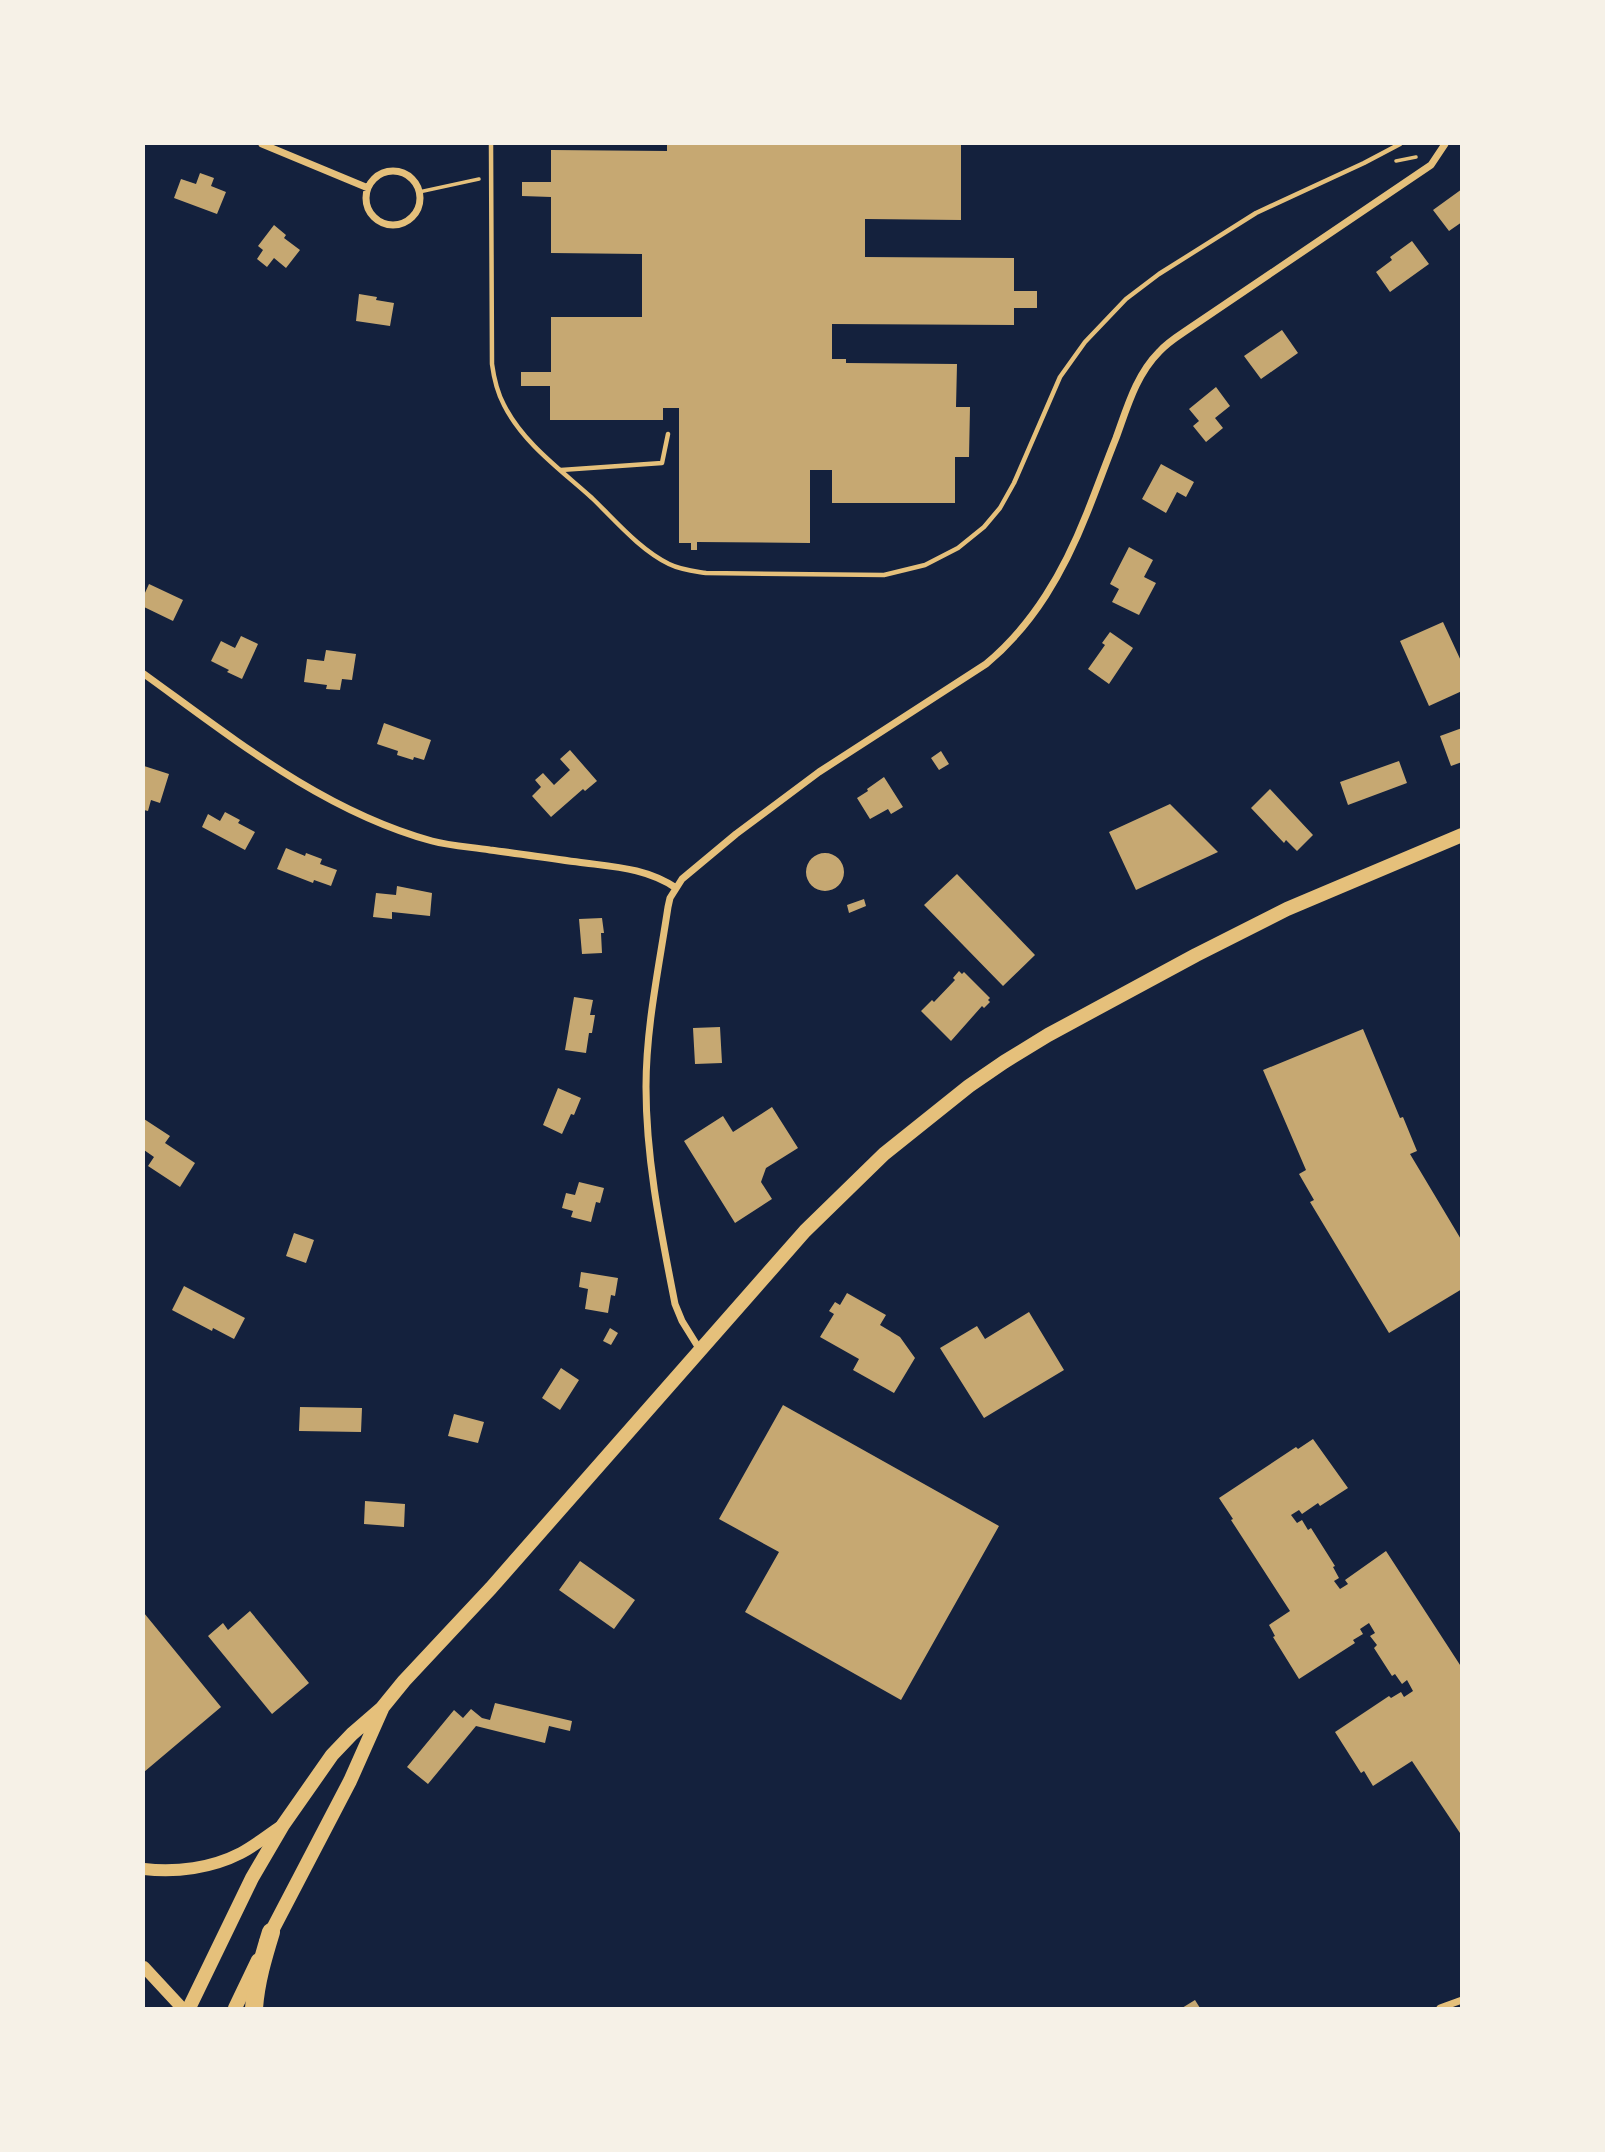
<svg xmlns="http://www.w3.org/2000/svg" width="1605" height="2152" font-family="Mulish,sans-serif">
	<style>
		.building { fill: #c6a872 }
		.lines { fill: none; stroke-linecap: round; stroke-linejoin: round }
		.path { stroke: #e5c07b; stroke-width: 3.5 }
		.service { stroke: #e5c07b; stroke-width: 4.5 }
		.minor { stroke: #e5c07b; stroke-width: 7 }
		.secondary { stroke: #e5c07b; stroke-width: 12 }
		.primary { stroke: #e5c07b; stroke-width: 14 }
		.motorway { stroke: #e5c07b; stroke-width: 18 }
	</style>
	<rect width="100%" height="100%" fill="#14213d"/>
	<path class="building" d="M667,144H961V220L865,219V257L1014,258V291H1037V308H1014V325L832,324V359H846V363L957,364L956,407H970L969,457H955V503H832V470H810V543L697,542V550H691V543H679V408H663V420H550V386H521V372H551V317H642V254L551,253V197L522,196V182H551V150L667,151Z
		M200,173L214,178L211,186L226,192L217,214L174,198L181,179L196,184Z
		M1462,189V222L1449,231L1433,210Z
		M274,225L286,235L284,238L300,250L286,268L274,258L267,267L257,259L263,250L258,246Z
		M1412,241L1429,264L1390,292L1376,272L1392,260L1390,257Z
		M359,294L377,297L376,300L394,303L390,326L356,321Z
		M1282,330L1298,353L1261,379L1244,356Z
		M1216,387L1230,406L1215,418L1223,428L1206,442L1193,426L1199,421L1189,409Z
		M1161,464L1194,482L1186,497L1177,492L1166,513L1142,499Z
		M1129,547L1153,560L1144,577L1156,583L1139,615L1112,602L1119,589L1110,584Z
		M149,584L183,600L173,621L144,607V595Z
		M1443,622L1462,663V691L1429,706L1400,641Z
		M1110,632L1133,648L1109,684L1088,669L1105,645L1102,643Z
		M241,636L258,644L242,679L227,672L229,670L211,661L221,641L235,648Z
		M326,650L356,654L352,680L342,679L340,690L326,689L327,685L304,682L307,659L324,661Z
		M384,723L431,740L424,760L414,757L413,760L397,755L398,751L377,744Z
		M1462,728V762L1451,766L1440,736Z
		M570,750L597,781L585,791L583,789L551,817L532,796L541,787L535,780L543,773L554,785L570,770L560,759Z
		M941,751L949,764L939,770L931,758Z
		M1399,761L1407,783L1348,805L1340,782Z
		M144,766L169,774L160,803L151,800L148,811L144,810Z
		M884,777L903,807L891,814L888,809L870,819L857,798L868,791L867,789Z
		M1270,789L1313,835L1297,851L1286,840L1284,843L1251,808Z
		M1170,804L1218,852L1136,890L1109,832Z
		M225,812L240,820L238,823L255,832L245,850L202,827L208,814L220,821Z
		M286,848L305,856L306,853L322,859L320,864L337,870L331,886L314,880L313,883L277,869Z
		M806 872a19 19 0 1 1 38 0a19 19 0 1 1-38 0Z
		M957,874L1035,955L1003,986L924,905Z
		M397,886L432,893L430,916L392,912V919L373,917L376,893L396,895Z
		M864,899L866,906L849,913L847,905Z
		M602,918L604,933H601L602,953L582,954L579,919Z
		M959,971L962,974L964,972L990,998L988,1000L990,1002L984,1008L982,1006L951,1041L921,1011L932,1000L934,1002L955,980L953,978Z
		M574,997L593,1000L590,1015H595L592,1033H589L586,1053L565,1050Z
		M720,1027L722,1063L695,1064L693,1028Z
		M1363,1029L1400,1118L1403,1117L1417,1151L1410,1154L1462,1241V1289L1389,1333L1310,1202L1314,1200L1299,1174L1306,1170L1263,1070Z
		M558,1088L581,1098L574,1115L571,1114L562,1134L543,1125Z
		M772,1107L798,1148L766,1168L761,1182L772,1199L735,1223L684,1141L723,1116L733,1132Z
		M144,1119L170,1136L165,1143L195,1163L180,1187L148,1166L154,1157L144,1150Z
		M579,1182L604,1188L600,1203L596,1202L591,1222L571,1217L573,1211L562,1208L566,1193L575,1195Z
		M294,1233L314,1240L306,1263L286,1256Z
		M581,1272L618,1278L615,1296L611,1295L608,1313L585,1309L588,1289L579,1287Z
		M184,1286L245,1318L234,1339L213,1328L212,1331L172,1310Z
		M847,1293L886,1315L880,1325L900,1337L915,1358L894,1393L853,1370L859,1359L820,1337L834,1314L829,1311L835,1302L840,1305Z
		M1029,1312L1064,1370L984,1418L940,1348L977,1326L985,1339Z
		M610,1328L618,1333L611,1345L603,1341Z
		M561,1368L579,1380L560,1410L542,1398Z
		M783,1405L999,1526L901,1700L745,1612L779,1552L719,1519Z
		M300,1407L362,1408L361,1432L299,1431Z
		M454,1414L484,1422L478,1443L448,1436Z
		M1313,1439L1348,1488L1320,1506L1318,1503L1302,1514L1299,1510L1291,1515L1297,1523L1302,1520L1308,1530L1311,1528L1335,1566L1333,1567L1339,1578L1334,1581L1340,1589L1348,1584L1345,1580L1386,1551L1462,1668V1836L1412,1761L1373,1786L1364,1771L1361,1773L1335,1732L1389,1696L1391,1698L1401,1692L1404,1697L1413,1691L1407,1680L1402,1684L1395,1674L1392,1676L1374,1648L1377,1645L1370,1636L1375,1633L1369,1623L1360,1629L1363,1634L1353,1640L1355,1643L1299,1679L1273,1637L1275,1636L1269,1625L1290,1611L1231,1520L1233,1519L1219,1498L1296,1447L1298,1449Z
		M365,1501L405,1504L404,1527L364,1524Z
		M580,1561L635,1600L614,1629L559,1590Z
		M250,1611L309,1683L272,1714L208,1636L223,1623L228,1630Z
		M144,1613L221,1707L144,1772Z
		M495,1703L572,1721L570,1731L549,1726L545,1743L476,1726L428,1784L407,1767L454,1710L463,1718L471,1709L482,1718L490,1720Z
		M1195,2000L1200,2008H1182Z"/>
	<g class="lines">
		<path class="path" d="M1396,161L1416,157
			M419,192L479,179"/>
		<path class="service" d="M491,144L492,364C494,379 497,392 504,405C523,443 561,470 592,498C616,521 639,549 669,564C681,570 693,571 706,573L884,575L925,565L958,548L984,527L1000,508L1014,483L1060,377L1085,342L1126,299L1159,274L1256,213L1364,163L1400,144
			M561,470L662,463L668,434"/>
		<path class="minor" d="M262,144L368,188
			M366 198a27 27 0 1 1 54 0a27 27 0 1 1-54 0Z
			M144,674C234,739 323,811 432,841C451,846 471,847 490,850C522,854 553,859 585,863C617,867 648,869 676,888
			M700,1350L682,1321L675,1304C661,1232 646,1160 646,1087C646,1027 659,967 668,907L670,898L682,879L736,834L819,772L986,664C1034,624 1064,571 1087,513C1097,488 1106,463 1116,438C1127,408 1136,375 1159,352C1166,344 1175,338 1184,332L1431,165L1445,144
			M1440,2008L1462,2000"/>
		<path class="secondary" d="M144,1869C176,1873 212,1868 241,1853C256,1845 269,1834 283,1825
			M144,1967L182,2008"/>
		<path class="primary" d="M266,1942L350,1781L382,1709
			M189,2008L252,1878L283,1825L332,1755L352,1734L382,1708L404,1681L491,1588L805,1231L884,1154L969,1086L1004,1062L1048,1035L1196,955L1287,909L1462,835
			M235,2008L258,1960"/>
		<path class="motorway" d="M254,2008C256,1982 263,1958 271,1932"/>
	</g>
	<rect width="1605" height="2152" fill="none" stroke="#f6f1e7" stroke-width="290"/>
</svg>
